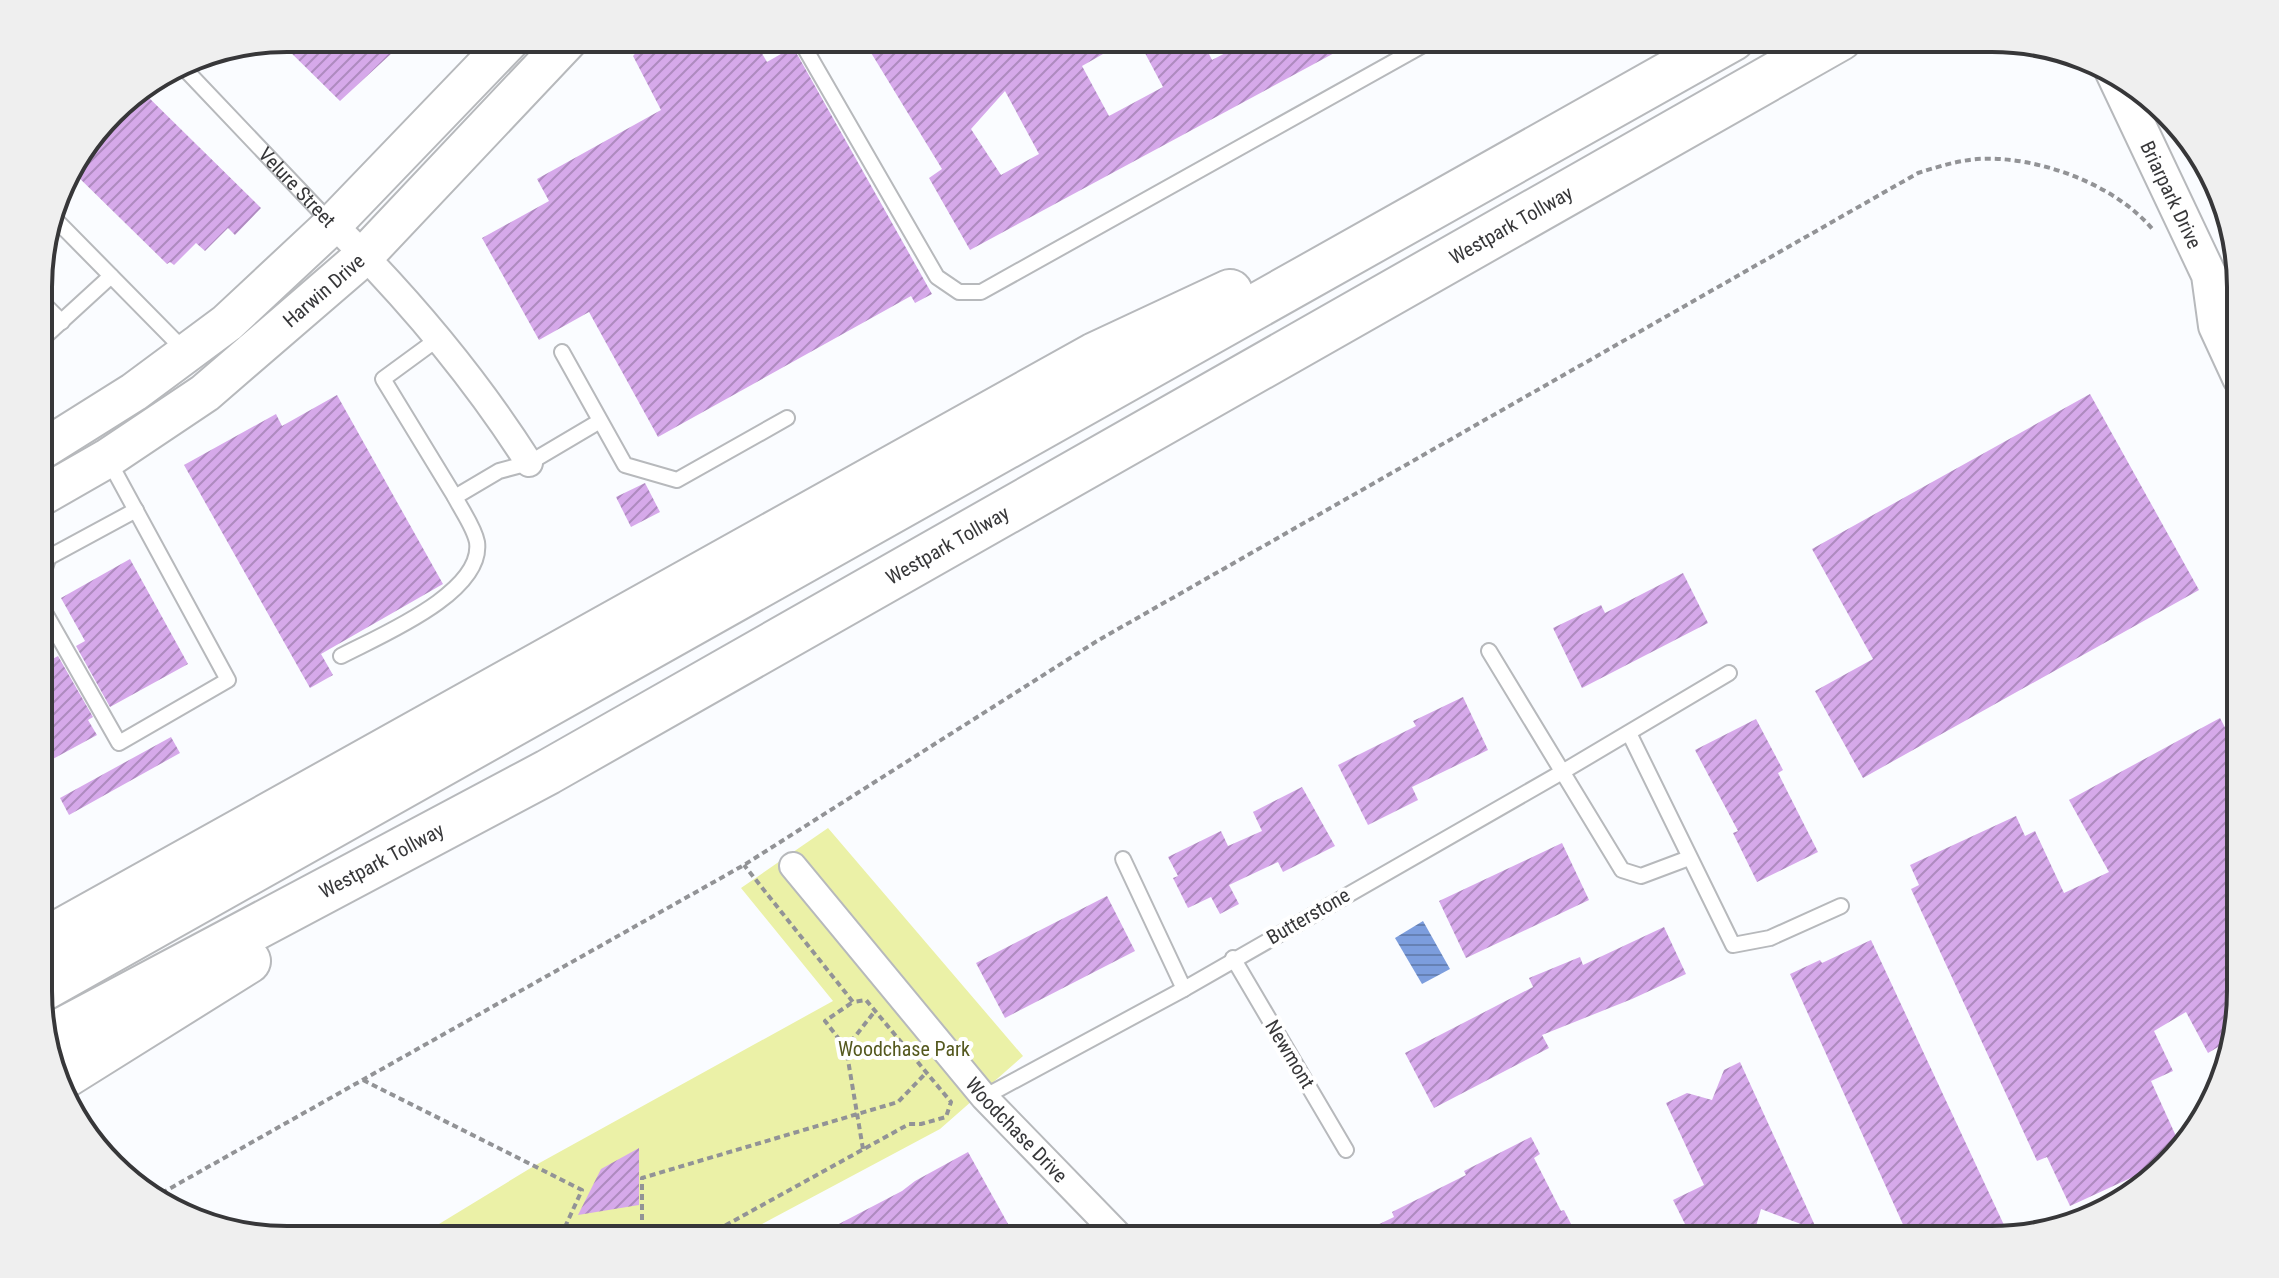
<svg xmlns="http://www.w3.org/2000/svg" width="2279" height="1278" font-family="'Roboto Condensed',sans-serif">
	<style>
		.green { fill: #ebf1a7 }
		.water { fill: url(#water-rules) }
		.building { fill: url(#building-hatch); fill-rule: evenodd }
		.lines { fill: none; stroke-linecap: round; stroke-linejoin: round }
		.service-casing { stroke: #b7b9bc; stroke-width: 18 }
		.minor-casing { stroke: #b7b9bc; stroke-width: 30 }
		.tertiary-casing { stroke: #b7b9bc; stroke-width: 38 }
		.secondary-casing { stroke: #b7b9bc; stroke-width: 42 }
		.motorway-casing { stroke: #b7b9bc; stroke-width: 48 }
		.path { stroke: #929396; stroke-width: 4; stroke-dasharray: 6 4; stroke-linecap: butt }
		.service { stroke: #fff; stroke-width: 14 }
		.minor { stroke: #fff; stroke-width: 26 }
		.tertiary { stroke: #fff; stroke-width: 34 }
		.secondary { stroke: #fff; stroke-width: 38 }
		.motorway { stroke: #fff; stroke-width: 44 }
		.labels { text-anchor: middle; dominant-baseline: central; stroke-width: 8; stroke-linejoin: round; paint-order: stroke }
		.street-label { font-size: 20px; fill: #373739; stroke: #fff }
		.park-label { font-size: 20px; fill: #54581e; stroke: #fff }
		.rim { fill: none; stroke: #373739; stroke-width: 4 }
	</style>
	<defs>
		<pattern id="water-rules" width="6" height="5" patternUnits="userSpaceOnUse" patternTransform="scale(2)"><rect width="6" height="5" fill="#7c9ddd"/><path d="M0 2.5h6" fill="none" stroke="#6681b4"/></pattern>
		<pattern id="building-hatch" width="6" height="6" patternUnits="userSpaceOnUse" patternTransform="scale(2)"><rect width="6" height="6" fill="#d6a9ea"/><path d="M-1 1l2-2M0 6l6-6M5 7l2-2" fill="none" stroke="#ae8abf"/></pattern>
	</defs>
	<rect width="100%" height="100%" fill="#fafcff"/>
	<path class="green" d="M828,828L1023,1056L940,1129L732,1240H448L439,1224L534,1166L833,1001L741,888Z"/>
	<path class="water" d="M1423,921L1450,969L1422,984L1395,938Z"/>
	<path class="building" d="M287,38H379L393,52L340,101L278,40Z
		M649,38H753L767,62L793,47L932,294L915,303L911,296L658,437L589,312L539,340L482,238L549,201L537,179L661,110L633,56Z
		M862,38H1131L1082,66L1109,116L1163,87L1137,38H1201L1212,60L1254,38H1362L970,250L929,178L942,169ZM1005,91L1039,154L1001,175L971,129Z
		M140,89L261,208L235,235L228,228L205,251L196,243L174,265L170,262L167,264L70,169L122,100Z
		M2090,394L2199,590L1863,778L1815,691L1873,659L1812,549Z
		M337,395L443,584L321,654L333,675L310,688L184,465L276,414L282,426Z
		M645,483L660,512L631,527L616,497Z
		M130,559L188,664L110,707L76,646L85,641L61,598Z
		M1683,573L1708,623L1582,688L1553,628L1601,605L1605,613Z
		M58,656L93,717L88,720L97,735L40,766V666Z
		M1463,697L1488,750L1412,787L1418,800L1368,825L1338,765L1416,726L1413,721Z
		M2220,718L2240,756V1007L2230,1040L2208,1053L2186,1012L2154,1031L2173,1071L2151,1081L2180,1145L2163,1163L2070,1206L2047,1157L2037,1161L1911,889L1919,885L1910,865L2016,816L2025,836L2035,831L2064,893L2109,872L2069,800Z
		M1756,719L1783,770L1778,773L1818,852L1757,882L1733,833L1738,831L1695,750Z
		M171,737L180,753L69,815L60,798Z
		M1302,787L1335,846L1283,872L1278,862L1229,885L1239,904L1220,914L1211,897L1188,908L1173,878L1178,876L1168,857L1221,831L1228,846L1262,831L1253,812Z
		M1562,843L1589,900L1466,958L1439,901Z
		M1107,896L1135,951L1005,1018L976,963Z
		M1664,927L1686,974L1632,999L1542,1035L1549,1048L1434,1108L1405,1053L1533,987L1529,978L1580,957L1583,965Z
		M1871,940L2004,1225L1972,1240H1910L1790,974L1820,960L1822,963Z
		M1740,1062L1817,1230L1761,1209L1752,1240H1693L1673,1200L1704,1185L1666,1103L1687,1093L1712,1100L1724,1070Z
		M1531,1137L1540,1154L1534,1158L1561,1211L1564,1210L1579,1240H1346L1394,1217L1392,1212L1466,1175L1464,1171Z
		M639,1148V1205L578,1215L601,1169Z
		M968,1152L1017,1240H842L835,1226L902,1191L915,1181Z"/>
	<g class="lines">
		<defs>
			<g id="service">
				<path d="M799,38L937,277L959,292H981L1436,38"/>
				<path id="s1" d="M180,64L332,224"/>
				<path d="M52,216L187,353"/>
				<path d="M40,300L62,322"/>
				<path d="M439,338L383,379L455,497L499,471L529,463L600,421"/>
				<path d="M40,341L111,276"/>
				<path d="M562,352L625,465L677,480L787,418"/>
				<path d="M40,544L49,556L40,583"/>
				<path d="M40,562L136,510"/>
				<path d="M40,604L119,743L228,680L109,461"/>
				<path d="M1489,651L1622,870L1641,876L1689,858"/>
				<path d="M341,656C379,636 484,593 477,542C474,527 462,511 455,497"/>
				<path d="M1629,733L1733,945L1770,938L1841,906"/>
				<path d="M1123,859L1184,989"/>
				<path d="M1233,958L1346,1150"/>
				<path d="M984,1097L1184,989L1564,771L1729,673"/>
			</g>
			<g id="minor">
				<path d="M333,224C407,297 473,375 529,463"/>
				<path id="s2" d="M793,866L984,1097L1123,1240"/>
			</g>
			<g id="tertiary">
				<path id="s3" d="M2112,70L2209,275L2216,326L2240,378"/>
			</g>
			<g id="secondary">
				<path d="M40,451L134,392L227,323L333,224L512,38"/>
				<path id="s4" d="M40,497L108,458L205,393L365,255L570,38"/>
			</g>
			<g id="motorway">
				<path d="M40,943L1095,355L1230,292"/>
				<path d="M40,990L1733,38"/>
				<path id="s5" d="M46,1039L548,772L1840,38"/>
				<path d="M61,1078L248,961"/>
			</g>
		</defs>
		<use href="#service" class="service-casing"/>
		<use href="#minor" class="minor-casing"/>
		<use href="#tertiary" class="tertiary-casing"/>
		<use href="#secondary" class="secondary-casing"/>
		<use href="#motorway" class="motorway-casing"/>
		<path class="path" d="M846,1048L825,1021L853,1002
			M363,1080L582,1190L559,1240
			M863,1149L846,1048L875,1011
			M153,1198L744,865L1097,641L1918,173C1937,167 1956,161 1977,159C2036,155 2116,184 2154,231
			M642,1240V1178L898,1102L926,1073
			M699,1240L909,1124H921L946,1117L951,1102L866,1000L853,1002L744,865"/>
		<use href="#service" class="service"/>
		<use href="#minor" class="minor"/>
		<use href="#tertiary" class="tertiary"/>
		<use href="#secondary" class="secondary"/>
		<use href="#motorway" class="motorway"/>
	</g>
	<g class="labels">
		<g class="street-label">
			<text stroke="none"><textPath href="#s1" startOffset="170">Velure Street</textPath></text>
			<text stroke="none"><textPath href="#s3" startOffset="138">Briarpark Drive</textPath></text>
			<text stroke="none"><textPath href="#s5" startOffset="1676">Westpark Tollway</textPath></text>
			<text stroke="none"><textPath href="#s4" startOffset="352">Harwin Drive</textPath></text>
			<text stroke="none"><textPath href="#s5" startOffset="1028">Westpark Tollway</textPath></text>
			<text stroke="none"><textPath href="#s5" startOffset="380">Westpark Tollway</textPath></text>
			<text transform="translate(1308 916) rotate(-30)">Butterstone</text>
			<text transform="translate(1290 1054) rotate(59)">Newmont</text>
			<text stroke="none"><textPath href="#s2" startOffset="346">Woodchase Drive</textPath></text>
		</g>
		<g class="park-label">
			<text x="904" y="1049">Woodchase Park</text>
		</g>
	</g>
	<path d="M0 0H2279V1278H0ZM287 52H1992A235 235 0 0 1 2227 287V991A235 235 0 0 1 1992 1226H287A235 235 0 0 1 52 991V287A235 235 0 0 1 287 52Z" fill="#efefef" fill-rule="evenodd"/>
	<path class="rim" d="M287 52H1992A235 235 0 0 1 2227 287V991A235 235 0 0 1 1992 1226H287A235 235 0 0 1 52 991V287A235 235 0 0 1 287 52Z"/>
</svg>
